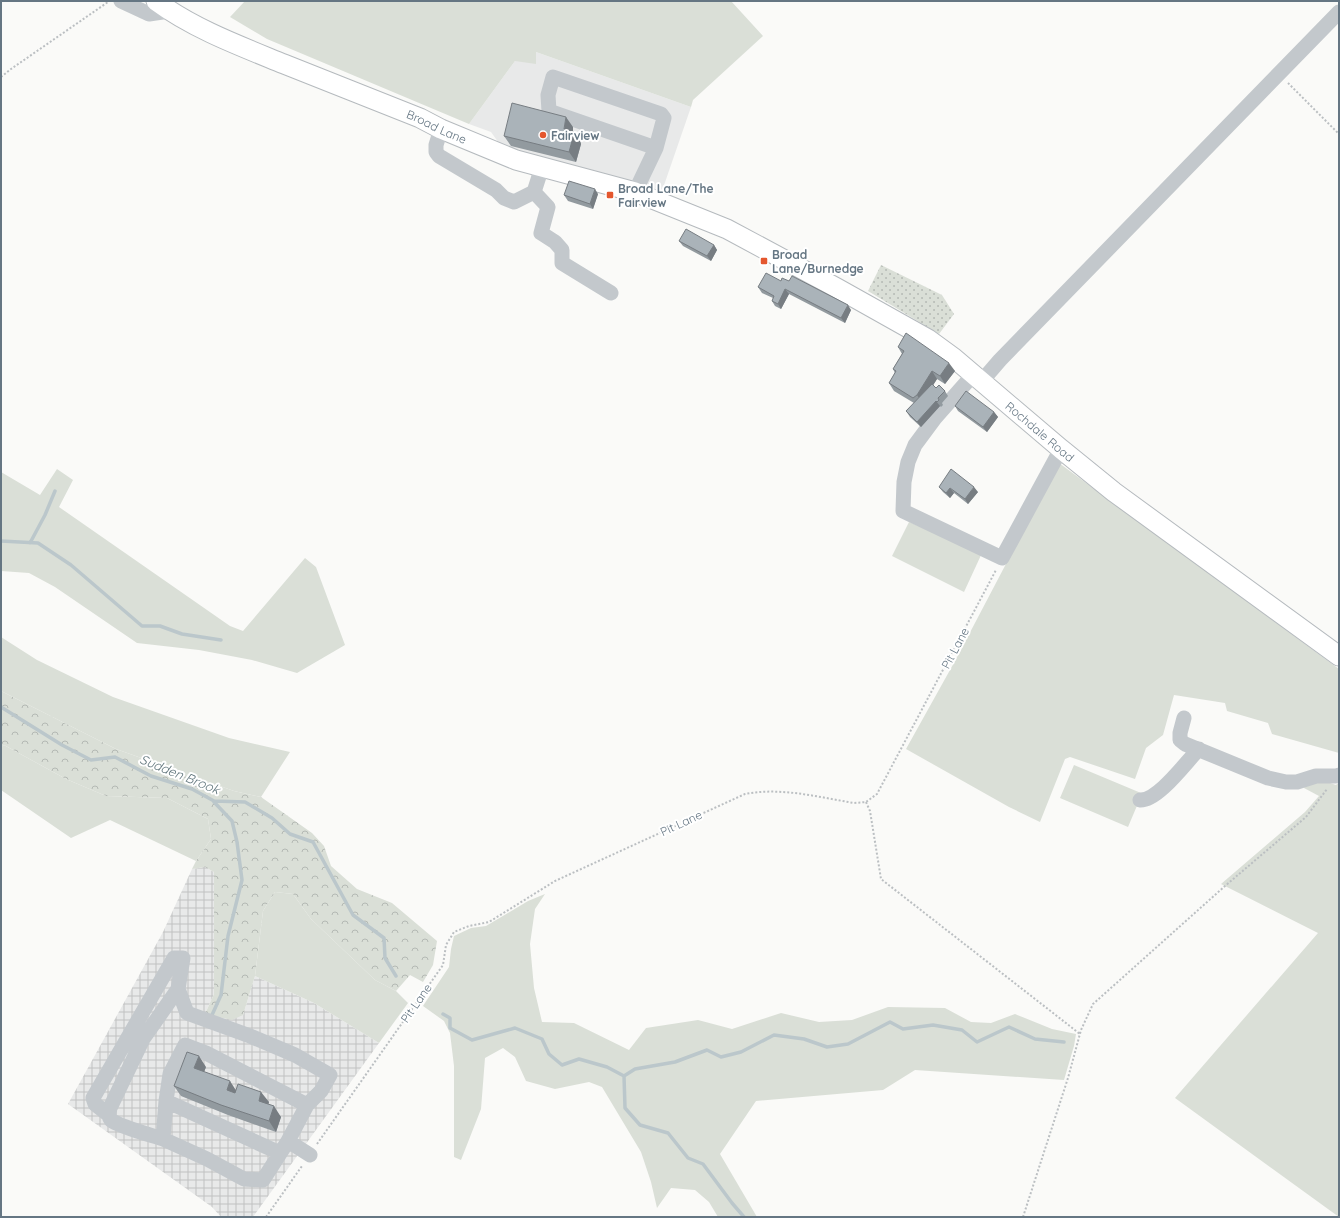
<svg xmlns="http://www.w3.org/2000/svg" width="1340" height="1218" font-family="Quicksand,sans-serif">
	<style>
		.built { fill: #e8e9e9 }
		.industrial { fill: url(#industrial-grid) }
		.grass { fill: #dadfd7 }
		.forest { fill: url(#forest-crowns) }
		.park { fill: url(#park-dots) }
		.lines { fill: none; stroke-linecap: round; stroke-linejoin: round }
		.stream { stroke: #bbc7cb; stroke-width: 3.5 }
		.major-casing { stroke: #b5babe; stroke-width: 21 }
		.path { stroke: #bbbfc2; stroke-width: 2; stroke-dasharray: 2 2; stroke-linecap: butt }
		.minor { stroke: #c3c8cc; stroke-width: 15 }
		.major { stroke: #fff; stroke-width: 19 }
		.wall { fill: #929a9f }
		.shaded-wall { fill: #777d82 }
		.building { fill: #aab3b9; stroke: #777d82 }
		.poi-dot { fill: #e4572e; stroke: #fff; stroke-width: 1.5 }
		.labels { text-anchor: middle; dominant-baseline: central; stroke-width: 4; stroke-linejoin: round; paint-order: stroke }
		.street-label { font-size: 12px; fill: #657683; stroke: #fff }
		.poi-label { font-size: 12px; font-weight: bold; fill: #657683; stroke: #fff; text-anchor: start }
		.water-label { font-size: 13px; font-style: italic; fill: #60757c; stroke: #fff }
	</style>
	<defs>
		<pattern id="industrial-grid" width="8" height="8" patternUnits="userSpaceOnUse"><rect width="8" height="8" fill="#e8e9e9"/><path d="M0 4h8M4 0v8" fill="none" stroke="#c0c1c2"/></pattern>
		<pattern id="forest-crowns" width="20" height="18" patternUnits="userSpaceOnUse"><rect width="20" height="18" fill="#dadfd7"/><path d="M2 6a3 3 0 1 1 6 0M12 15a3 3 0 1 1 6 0" fill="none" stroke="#b4b9b4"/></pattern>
		<pattern id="park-dots" width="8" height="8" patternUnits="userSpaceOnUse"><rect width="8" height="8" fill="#dadfd7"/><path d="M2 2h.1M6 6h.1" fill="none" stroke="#b4b9b4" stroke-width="1.8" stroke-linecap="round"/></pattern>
	</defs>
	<rect width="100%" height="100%" fill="#fafaf8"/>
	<path class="built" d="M536,52L691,107L662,191L644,184L501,146L491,132L469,124L515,61Z"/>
	<path class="industrial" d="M205,867L214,872V994L205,1014L243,1015L255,976L314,1003L379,1043L253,1217H221L212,1207L68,1104L163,932L192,869Z"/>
	<path class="grass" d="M245,1H731L763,36L693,100L691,107L536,52V64L515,61L469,124L267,39L230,17Z
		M1059,463L1339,669V753L1272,734L1268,723L1227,711L1225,703L1174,695L1163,735L1146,748L1135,779L1070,757L1065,759L1040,822L1009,807L906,749L955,661Z
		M57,469L73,480L59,507L230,626L243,631L305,558L316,567L345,645L297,673L252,660L199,650L137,643L55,587L29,573L1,571V472L40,495Z
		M909,522L982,553L964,592L892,556Z
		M1,637L37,660L113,697L229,738L290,752L261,797L234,791L116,749L1,691Z
		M4,745L66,779L106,796L167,798L208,819L211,839L196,861L110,820L71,838L1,790V747Z
		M1074,765L1141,793L1139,801L1128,827L1060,798Z
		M1324,781L1336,785L1339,782V1217L1175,1098L1318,933L1221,884L1305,812L1319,796L1304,788L1306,783Z
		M275,892L293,894L311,919L375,980L396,991L408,1003L379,1043L314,1003L255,976L263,911Z
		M545,894L535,909L530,944L534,988L542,1022L574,1023L629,1050L646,1028L698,1020L732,1029L781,1013L819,1022L852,1020L888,1007L945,1008L971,1022L991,1023L1015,1014L1052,1029L1076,1034L1074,1046L1064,1080L915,1070L883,1090L756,1101L720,1154L757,1217H718L709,1202L695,1190L671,1188L657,1208L651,1182L641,1152L602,1087L589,1082L555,1089L526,1081L515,1057L503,1048L485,1058L481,1109L461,1160L454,1157V1066L450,1033L444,1021L423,1006L449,967L451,949L454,936L471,928L486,926L528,901Z"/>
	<path class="forest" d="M1,691L116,749L234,791L261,797L312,833L324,846L331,866L357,889L392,903L437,941L433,965L423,982L410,975L396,991L375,980L311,919L293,894L275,892L263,911L255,976L243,1015L232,1020L205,1014L214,994V872L205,867L192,869L196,861L211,839L208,819L167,798L106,796L66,779L4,745L1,747Z"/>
	<path class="park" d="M881,265L942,295L954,314L939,334L868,291Z"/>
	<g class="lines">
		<path class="stream" d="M1,541L38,543L71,565L142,626H160L182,634L221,640
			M30,543L45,515L55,491
			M1,707L62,745L91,760L115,757L151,776L192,789L214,801L245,802L272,818L290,834L313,842L353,915L384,938L385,958L396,976
			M443,1014L450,1018V1028L472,1040L515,1028L542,1039L549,1054L562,1065L579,1059L607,1067L624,1076L625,1108L640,1125L668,1133L688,1158L703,1164L732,1203L744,1217
			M212,1015L221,995L228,936L242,880L237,842L232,821L214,802
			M624,1076L635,1069L675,1062L707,1050L721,1057L741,1052L774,1035L804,1039L827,1047L848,1044L890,1022L903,1029L933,1025L962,1030L977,1042L1009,1027L1035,1039L1064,1042"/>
		<defs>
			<g id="major">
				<path id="s1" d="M156,1C194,29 240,46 284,64C330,82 375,100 420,118L441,129L516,160L635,192L727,229L837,288L928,339L954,358L1061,449L1114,492L1339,656"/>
			</g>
		</defs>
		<use href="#major" class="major-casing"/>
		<path class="path" d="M1,77L11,69L108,2
			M1288,83L1339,134
			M866,802L870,811L881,879L1080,1034
			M317,1144L443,965L446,945L454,932L469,926L489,922L555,881L745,794C781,787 818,797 854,803L866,802L877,794L996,570
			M266,1217L302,1166
			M1023,1217L1068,1078L1081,1030L1093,1004L1225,886L1306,817L1327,789"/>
		<path class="minor" d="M121,1L149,14L169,11
			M441,129L436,145V152L439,156L496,190L504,198L514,202L534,192
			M542,167L534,192L548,207L541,233L555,242L562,250V263L611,293
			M635,192L656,148L664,118L661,114L553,77L548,95L549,111L656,148
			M973,375L935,418L915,445L908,462L904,482L903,511L1002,558L1061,449
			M981,382L1000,360L1339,12
			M1184,718L1180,733V740L1185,744L1268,778L1286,782H1297L1316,776H1336L1339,775
			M1140,800C1158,801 1186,762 1199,749
			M166,1101L280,1153
			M109,1115L95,1104L93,1098L174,958H183L178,989L187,1013L250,1036L295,1055L330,1075L321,1091L307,1105L206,1053L185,1045L170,1074L166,1101L163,1139L207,1159L244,1179L263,1180L288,1141L310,1155
			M163,1139C151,1135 120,1127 111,1120C108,1116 109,1112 110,1108L143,1039L178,989
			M288,1141L307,1105"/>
		<use href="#major" class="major"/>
	</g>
	<path class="wall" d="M573,127V131L580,141L581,144L576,162L511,146L504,136Z
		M598,194L593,209L568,201L564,195Z
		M679,241L714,245L717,250L711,261L683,246Z
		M781,281L851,310L845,323L789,294L781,309L775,306L772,301L773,298L762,293L758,287Z
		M898,347L955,371L945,384L937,379L933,385L936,388L945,391L948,396L942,403L943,405L941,407L940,406L921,427L910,417L906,411L914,403L894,391L889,383L895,373L893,369L902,354Z
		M955,406L994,412L998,417L987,432L958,411Z
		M939,487L978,492L968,504L954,493L950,498L943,492Z
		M206,1067L204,1072L236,1090L269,1102L268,1104L281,1117L276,1132L228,1115L181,1096L174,1086Z"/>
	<path class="shaded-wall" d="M566,117L573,127V131L580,141L581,144L576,162L569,152L564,129Z
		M595,189L598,194L593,209L590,204Z
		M714,245L717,250L711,261L707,256Z
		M785,289L789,294L781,309L778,304Z
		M848,305L851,310L845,323L841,318Z
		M949,363L955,371L945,384L940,376Z
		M932,371L937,379L922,403L917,395Z
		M936,401L940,406L921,427L917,422Z
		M994,412L998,417L987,432L983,427Z
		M974,487L978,492L968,504L965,499Z
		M950,488L954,493L950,498L946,493Z
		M199,1056L206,1067L201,1079L194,1068Z
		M230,1081L237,1092L234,1100L227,1090Z
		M261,1092L269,1102L266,1111L259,1101Z
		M274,1106L281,1117L276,1132L269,1121Z"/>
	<path class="building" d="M512,103L566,117L564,129L573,131L574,134L569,152L504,136Z
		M569,181L595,189L590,204L564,195Z
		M686,229L714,245L707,256L679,241Z
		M766,273L781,281L782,278L789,281L792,276L848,305L841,318L785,289L778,304L772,301L774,296L758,287Z
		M906,333L949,363L940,376L932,371L917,395L913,398L889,383L896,371L893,369L904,351L898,347Z
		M932,384L936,388L939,385L945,391L938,398L939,400L937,402L936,401L917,422L906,411Z
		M966,391L994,412L983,427L955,406Z
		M951,469L974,487L965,499L950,488L946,493L939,487Z
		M187,1052L199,1056L194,1068L230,1081L227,1090L235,1093L238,1084L261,1092L259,1101L274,1106L269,1121L221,1105L174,1086Z"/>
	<g class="poi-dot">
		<circle cx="543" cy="135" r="4"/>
		<rect x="606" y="191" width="8" height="8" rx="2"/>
		<rect x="760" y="257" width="8" height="8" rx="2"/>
	</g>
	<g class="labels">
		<g class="street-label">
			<text stroke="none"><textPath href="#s1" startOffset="308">Broad Lane</textPath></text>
			<text stroke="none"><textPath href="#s1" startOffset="991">Rochdale Road</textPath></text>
			<text transform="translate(955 648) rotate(-62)">Pit Lane</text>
			<text transform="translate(681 823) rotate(-25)">Pit Lane</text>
			<text transform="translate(416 1003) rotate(-55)">Pit Lane</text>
		</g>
		<g class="poi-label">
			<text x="551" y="135">Fairview</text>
			<text x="618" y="188">Broad Lane/The<tspan x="618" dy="14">Fairview</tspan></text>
			<text x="772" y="254">Broad<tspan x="772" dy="14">Lane/Burnedge</tspan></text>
		</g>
		<g class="water-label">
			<text transform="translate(180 774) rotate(22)">Sudden Brook</text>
		</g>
	</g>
	<rect width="1340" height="1218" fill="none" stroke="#657683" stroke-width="4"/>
</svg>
